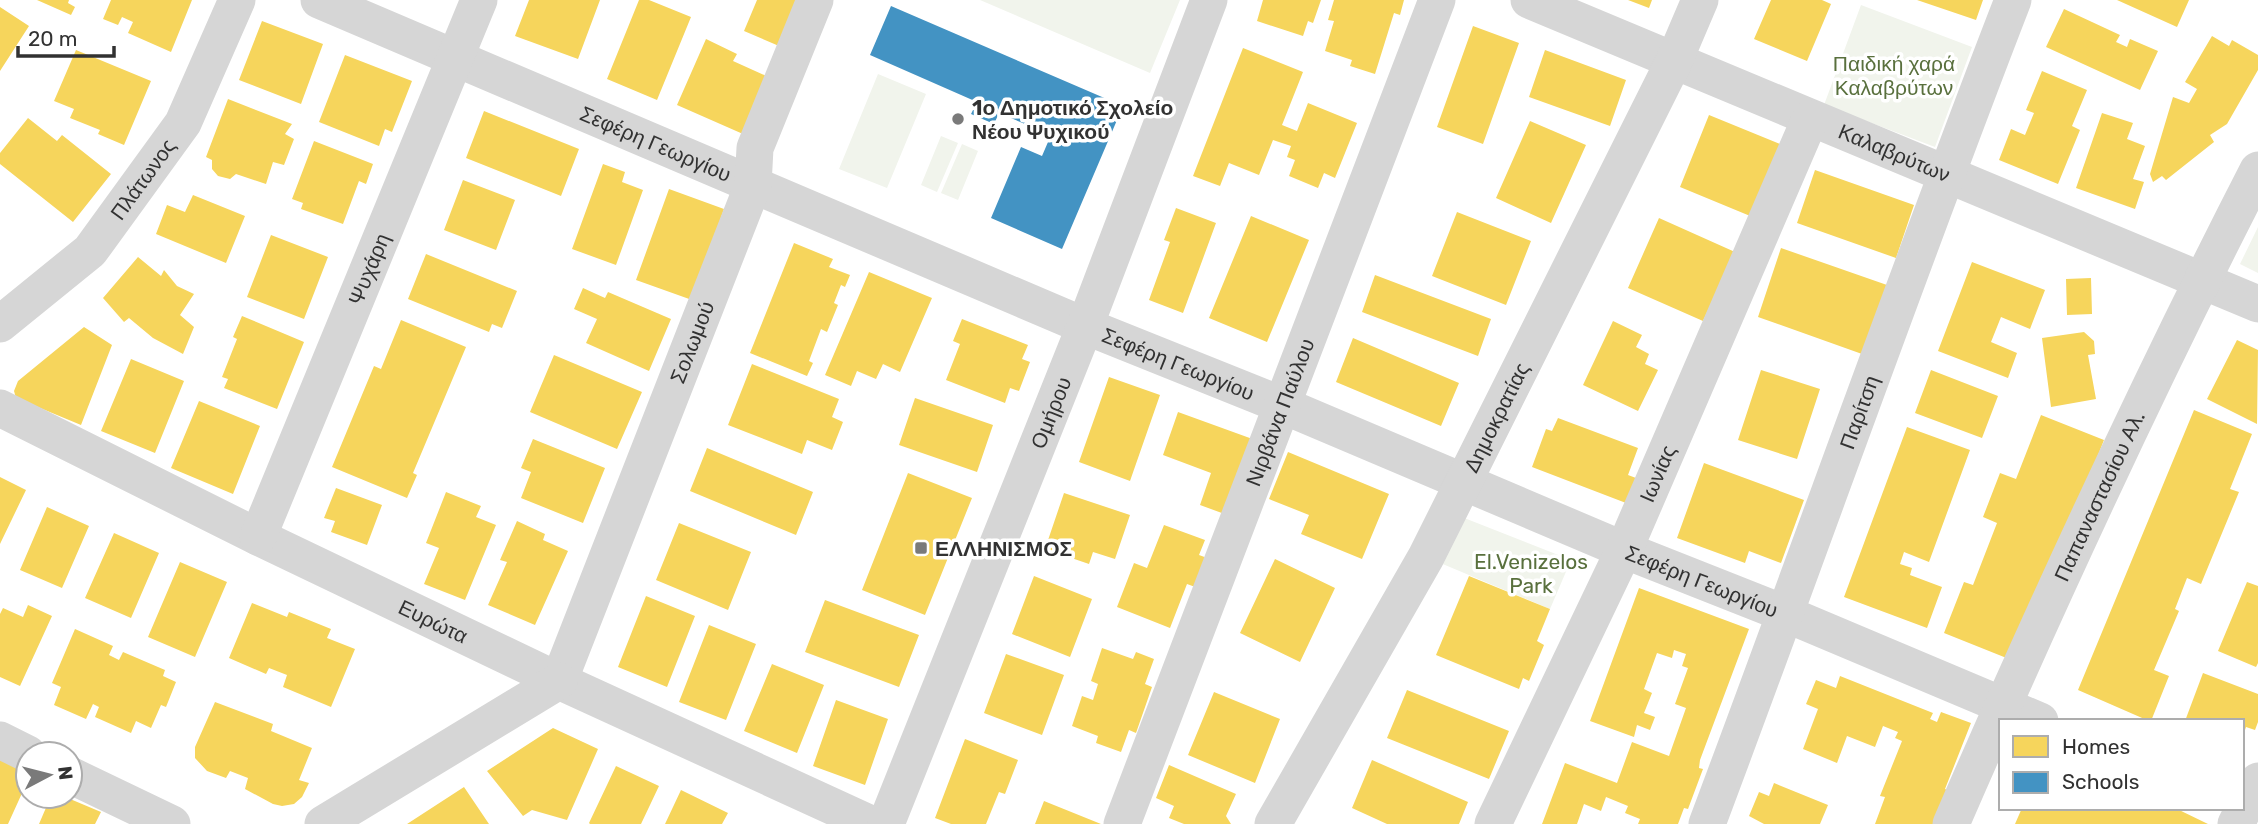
<svg xmlns="http://www.w3.org/2000/svg" width="2258" height="824" font-family="Rubik,sans-serif">
	<style>
		.green { fill: #f1f4ec }
		.homes { fill: #f6d55c }
		.schools { fill: #4393c3 }
		.lines { fill: none; stroke-linecap: round; stroke-linejoin: round }
		.minor { stroke: #d6d6d6; stroke-width: 37 }
		.poi-dot { fill: #7a7a7a; stroke: #fff; stroke-width: 2.5 }
		.labels { text-anchor: middle; dominant-baseline: central; stroke-width: 7; stroke-linejoin: round; paint-order: stroke }
		.park-label { font-size: 21px; fill: #59703d; stroke: #fff }
		.poi-label { font-size: 21px; font-weight: bold; fill: #323232; stroke: #fff; text-anchor: start }
		.street-label { font-size: 21px; fill: #323232; stroke: #fff }
	</style>
	<rect width="100%" height="100%" fill="#fff"/>
	<path class="green" d="M980,0H1180L1150,73Z
		M1861,5L1972,47L1935,147L1824,105Z
		M878,74L926,94L887,188L839,169Z
		M941,136L958,143L937,192L921,185Z
		M962,144L978,151L958,200L941,193Z
		M2258,227V273L2240,264Z
		M1449,512L1571,560L1550,609L1426,557Z"/>
	<path class="homes" d="M37,0H69L68,3L75,7L71,15Z
		M111,0H192L171,52L128,33L133,22L122,17L118,25L103,19Z
		M529,0H600L578,59L515,36Z
		M639,0H649L691,17L657,100L607,79Z
		M757,0H798L779,46L744,31Z
		M1263,0H1321L1313,23L1308,21L1303,36L1257,21Z
		M1334,0H1404L1400,15L1394,13L1375,74L1350,66L1352,60L1325,51L1334,21L1328,20Z
		M1628,0H1652L1649,8Z
		M1771,0H1822L1831,4L1807,61L1754,39Z
		M1917,0H1983L1976,20Z
		M2117,0H2189L2177,27Z
		M0,7L29,26L0,71Z
		M2064,9L2120,35L2116,42L2127,47L2130,39L2158,51L2140,90L2046,47Z
		M262,21L323,44L301,104L239,80Z
		M1473,26L1519,43L1483,144L1437,127Z
		M2212,36L2229,46L2232,40L2258,55V70L2227,124L2210,135L2214,142L2166,180L2162,176L2153,182L2150,174L2173,97L2189,103L2197,89L2185,82Z
		M706,39L737,54L733,61L773,79L743,134L677,105Z
		M1243,48L1303,72L1282,125L1297,131L1308,103L1357,123L1335,178L1324,173L1318,188L1289,176L1295,160L1287,157L1291,146L1273,140L1259,175L1229,163L1220,186L1193,176Z
		M76,50L151,81L124,145L98,134L100,130L70,118L74,109L54,101Z
		M1545,50L1626,80L1610,126L1529,97Z
		M345,55L412,81L392,132L385,129L379,146L319,122Z
		M2042,71L2087,90L2072,126L2080,130L2058,184L1999,160L2011,129L2025,135L2034,113L2026,110Z
		M228,99L292,124L285,134L294,139L284,165L273,162L266,184L236,174L230,179L218,176L212,169V160L206,157Z
		M484,111L579,149L561,196L466,158Z
		M2102,113L2133,123L2127,139L2145,146L2133,179L2144,182L2135,209L2076,188Z
		M1709,115L1785,146L1755,218L1680,187Z
		M28,118L57,141L62,135L111,174L73,222L0,164V153Z
		M1530,121L1586,145L1551,223L1496,198Z
		M314,141L373,164L366,184L359,181L343,224L301,209L303,203L292,199Z
		M603,164L625,172L622,182L643,190L616,265L572,249Z
		M1815,170L1914,205L1896,258L1797,223Z
		M463,180L515,200L496,250L444,230Z
		M669,189L724,209L692,300L636,280Z
		M193,195L245,216L226,263L156,234L167,205L185,212Z
		M1176,208L1216,223L1183,313L1149,300L1170,242L1164,240Z
		M1457,212L1531,241L1506,305L1432,276Z
		M1251,216L1309,240L1267,342L1209,318Z
		M1659,218L1735,252L1703,321L1628,288Z
		M271,235L328,257L304,319L247,297Z
		M794,243L833,259L829,267L850,275L845,287L841,285L834,303L838,305L827,332L821,329L809,361L813,363L807,376L750,353Z
		M1781,248L1887,285L1862,354L1758,317Z
		M426,254L517,291L502,328L492,324L489,332L408,299Z
		M138,257L161,276L164,270L177,286L194,294L180,315L194,327L183,354L153,338L129,318L124,322L103,298Z
		M1972,262L2045,290L2030,329L2001,317L1991,342L2017,353L2008,378L1938,351Z
		M869,272L932,298L900,372L883,364L876,379L857,371L851,386L825,375Z
		M1375,275L1491,319L1478,356L1362,312Z
		M2091,278L2092,314L2067,315L2066,279Z
		M583,288L605,298L608,292L671,319L649,371L586,343L597,319L574,309Z
		M242,316L304,342L277,409L224,388L228,379L222,377L237,339L233,337Z
		M962,319L1028,345L1022,359L1030,362L1019,391L1010,388L1005,403L946,380L960,344L953,341Z
		M401,320L466,347L413,473L417,475L407,498L332,467L374,366L381,369Z
		M1613,321L1642,335L1636,347L1649,354L1645,364L1658,370L1638,411L1583,385Z
		M84,327L112,345L81,425L16,398L14,391L18,381Z
		M2084,332L2094,341L2095,354L2088,355L2096,399L2051,407L2042,338Z
		M1353,338L1459,383L1441,426L1336,382Z
		M2237,340L2258,350L2257,424L2207,399Z
		M554,355L642,392L617,449L530,412Z
		M131,359L184,381L155,453L101,431Z
		M752,364L839,399L832,417L843,422L832,450L807,440L802,454L728,425Z
		M1761,370L1820,389L1797,459L1738,440Z
		M1931,370L1998,396L1982,438L1915,413Z
		M1109,377L1160,395L1130,481L1079,462Z
		M915,398L993,425L977,472L899,445Z
		M199,401L260,426L233,494L171,468Z
		M2194,410L2252,434L2230,489L2239,492L2201,584L2187,578L2175,609L2179,611L2154,670L2169,676L2151,721H2149L2078,690Z
		M1178,412L1258,441L1230,516L1200,505L1211,473L1163,455Z
		M2041,415L2104,440L2037,610L2009,659L1944,633L1964,582L1973,585L1997,523L1983,517L2000,473L2016,479Z
		M1558,418L1638,448L1628,475L1636,478L1626,503L1532,467L1546,429L1552,431Z
		M1907,427L1970,450L1929,562L1904,552L1900,564L1912,568L1910,575L1942,587L1927,628L1844,597Z
		M533,439L605,468L583,523L521,498L531,472L521,468Z
		M707,448L813,492L796,535L690,491Z
		M1288,452L1389,494L1362,559L1301,534L1309,515L1269,499Z
		M1704,463L1804,500L1781,563L1749,551L1745,563L1677,538Z
		M908,473L972,498L925,615L862,590Z
		M0,477L26,490L0,544Z
		M336,488L382,505L367,545L331,532L335,521L324,518Z
		M446,492L481,506L476,517L496,525L465,600L424,584L439,548L426,543Z
		M1064,493L1130,515L1115,559L1093,552L1089,564L1045,549Z
		M47,507L89,526L62,588L20,570Z
		M517,521L545,534L543,540L568,551L535,625L488,605L507,562L500,560Z
		M679,523L751,552L728,610L656,580Z
		M1164,525L1205,540L1199,555L1210,559L1198,588L1187,584L1170,628L1117,607L1134,563L1147,568Z
		M114,533L159,553L131,618L85,598Z
		M1275,559L1335,588L1300,662L1240,633Z
		M180,562L227,582L195,657L148,637Z
		M1034,576L1092,599L1070,657L1012,634Z
		M1469,576L1550,609L1537,641L1544,645L1529,681L1523,678L1519,689L1436,655Z
		M2247,582L2258,586V663L2256,667L2218,651Z
		M1639,588L1749,629L1700,760L1699,768L1703,769L1688,809L1684,808L1678,824H1638L1640,819L1625,813L1628,806L1606,797L1601,811L1584,804L1577,824H1542L1565,763L1617,783L1632,742L1669,756L1686,708L1675,704L1688,668L1682,666L1686,654L1674,650L1672,658L1657,653L1644,689L1652,693L1644,713L1655,717L1650,730L1637,725L1634,737L1590,721Z
		M646,596L695,616L667,687L618,667Z
		M825,600L919,635L899,687L805,652Z
		M252,603L287,617L289,612L331,629L327,638L355,649L331,707L283,687L287,675L269,668L266,674L229,658Z
		M28,605L52,616L20,686L0,677V614L3,608L23,617Z
		M709,625L756,644L726,720L679,702Z
		M75,629L113,646L109,655L119,660L123,652L165,670L163,676L176,682L166,707L161,705L151,728L136,721L131,733L95,717L99,707L93,704L86,719L54,705L61,687L52,683Z
		M1102,648L1133,659L1136,652L1154,659L1145,684L1152,687L1136,733L1129,730L1121,752L1096,743L1098,736L1072,726L1082,696L1093,700L1098,684L1091,681Z
		M1006,654L1064,675L1042,735L984,713Z
		M772,664L824,685L797,753L744,731Z
		M2203,673L2258,694V722L2255,730L2246,727L2243,736L2242,721H2185Z
		M1840,676L1933,713L1930,719L1937,722L1941,712L1971,723L1945,789L1953,792L1941,824H1875L1885,797L1880,796L1902,741L1895,738L1898,732L1883,726L1875,747L1847,736L1837,763L1803,749L1818,709L1806,704L1816,680L1836,688Z
		M1407,690L1509,731L1489,779L1387,738Z
		M1214,692L1280,719L1255,783L1188,755Z
		M836,700L888,719L865,785L813,766Z
		M215,702L273,724L271,731L312,748L299,780L309,783L302,797L294,804L282,806L273,804L245,789L248,778L230,771L226,778L207,771L195,758V747Z
		M553,728L598,749L567,820L532,810L523,816L487,771Z
		M965,739L1018,760L1005,794L999,792L986,824H951L935,818Z
		M0,759L28,772V780L8,824H0Z
		M1372,760L1468,802L1459,824H1387L1352,808Z
		M1169,765L1236,794L1226,816L1231,824H1184L1169,818L1174,806L1156,798Z
		M616,766L659,786L641,824H590L589,823Z
		M1774,783L1828,805L1820,824H1764L1749,816L1759,792L1769,796Z
		M464,787L489,824H407Z
		M681,790L728,813L722,824H665Z
		M51,796H63L101,812L95,824H39Z
		M1044,801L1101,824H1035Z
		M2022,808H2175L2208,824H2015Z"/>
	<path class="schools" d="M891,6L1123,106L1062,249L991,218L1021,147L1042,156L1051,135L999,113L994,124L971,114L977,102L870,55Z"/>
	<g class="lines">
		<g class="minor">
			<path id="s1" d="M319,0L1085,326L1282,405L1624,550L1786,614L2040,721"/>
			<path id="s2" d="M1529,0L2258,304"/>
			<path id="s3" d="M0,324L90,251L183,123L237,0"/>
			<path id="s4" d="M0,408L258,537L559,681L871,824"/>
			<path id="s5" d="M258,537L479,0"/>
			<path id="s6" d="M559,681L753,185L755,148L815,0"/>
			<path d="M0,740L28,754"/>
			<path d="M70,775L172,824"/>
			<path d="M323,824L559,681"/>
			<path id="s7" d="M886,824L1085,326L1209,0"/>
			<path id="s8" d="M1122,824L1437,0"/>
			<path id="s9" d="M1273,824L1426,557L1674,61L1700,0"/>
			<path id="s10" d="M1493,824L1624,550L1810,119"/>
			<path id="s11" d="M1707,824C1810,550 1907,273 2013,0"/>
			<path id="s12" d="M1951,824C2047,603 2148,384 2258,170"/>
			<path d="M2236,824L2258,781"/>
		</g>
	</g>
	<g class="poi-dot">
		<circle cx="958" cy="119" r="7"/>
		<rect x="914" y="541" width="14" height="14" rx="3.5"/>
	</g>
	<g class="labels">
		<g class="park-label">
			<text x="1894" y="63">Παιδική χαρά<tspan x="1894" dy="24">Καλαβρύτων</tspan></text>
			<text x="1531" y="561">El.Venizelos<tspan x="1531" dy="24">Park</tspan></text>
		</g>
		<g class="poi-label">
			<text x="972" y="107">1ο Δημοτικό Σχολείο<tspan x="972" dy="24">Νέου Ψυχικού</tspan></text>
			<text x="935" y="548">ΕΛΛΗΝΙΣΜΟΣ</text>
		</g>
		<g class="street-label">
			<text stroke="none"><textPath href="#s1" startOffset="366">Σεφέρη Γεωργίου</textPath></text>
			<text stroke="none"><textPath href="#s2" startOffset="396">Καλαβρύτων</textPath></text>
			<text stroke="none"><textPath href="#s3" startOffset="205">Πλάτωνος</textPath></text>
			<text stroke="none"><textPath href="#s5" startOffset="290">Ψυχάρη</textPath></text>
			<text stroke="none"><textPath href="#s6" startOffset="364">Σολωμού</textPath></text>
			<text stroke="none"><textPath href="#s1" startOffset="933">Σεφέρη Γεωργίου</textPath></text>
			<text stroke="none"><textPath href="#s8" startOffset="441">Νιρβάνα Παύλου</textPath></text>
			<text stroke="none"><textPath href="#s11" startOffset="439">Παρίτση</textPath></text>
			<text stroke="none"><textPath href="#s7" startOffset="443">Ομήρου</textPath></text>
			<text stroke="none"><textPath href="#s9" startOffset="464">Δημοκρατίας</textPath></text>
			<text stroke="none"><textPath href="#s10" startOffset="387">Ιωνίας</textPath></text>
			<text stroke="none"><textPath href="#s12" startOffset="360">Παπαναστασίου Αλ.</textPath></text>
			<text stroke="none"><textPath href="#s1" startOffset="1500">Σεφέρη Γεωργίου</textPath></text>
			<text stroke="none"><textPath href="#s4" startOffset="483">Ευρώτα</textPath></text>
		</g>
	</g>
	<rect x="1999" y="719" width="245" height="91" fill="#ffffff" stroke="#adadad" stroke-width="2"/>
	<rect x="2013" y="736" width="35" height="21" fill="#f6d55c" stroke="#adadad" stroke-width="2"/>
	<text x="2062" y="754" font-size="21" fill="#323232">Homes</text>
	<rect x="2013" y="772" width="35" height="21" fill="#4393c3" stroke="#adadad" stroke-width="2"/>
	<text x="2062" y="789" font-size="21" fill="#323232">Schools</text>
	<g transform="translate(49 775) rotate(83)"><circle r="33" fill="#ffffff" stroke="#adadad" stroke-width="2"/>
	<path d="M0-5L12 26L0 18L-12 26Z" fill="#7a7a7a"/>
	<text y="-10" font-size="19" font-weight="bold" text-anchor="middle" fill="#323232">N</text>
	</g>
	<path d="M18 46v10h96v-10" fill="none" stroke="#323232" stroke-width="3.5"/>
	<text x="28" y="46" font-size="21" fill="#323232" stroke="#ffffff" stroke-width="5" paint-order="stroke">20 m</text>
</svg>
